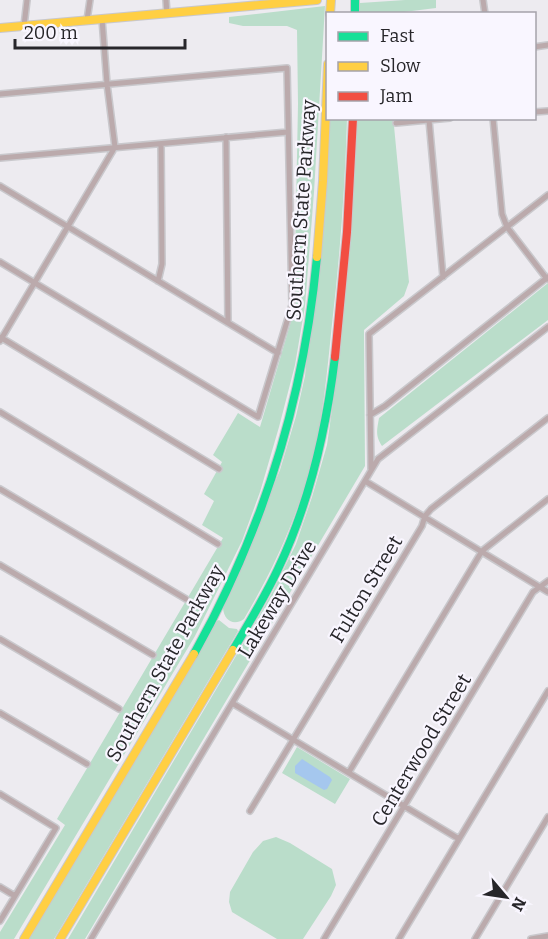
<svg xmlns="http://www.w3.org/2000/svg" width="548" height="939" font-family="Bitter,serif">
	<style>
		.green { fill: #baddca }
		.water { fill: #a5c7ee }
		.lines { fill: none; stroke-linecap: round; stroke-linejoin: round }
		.street-casing { stroke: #c9c8cc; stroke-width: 8 }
		.fast-casing { stroke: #c9c8cc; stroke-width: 10 }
		.slow-casing { stroke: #c9c8cc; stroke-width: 10 }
		.jam-casing { stroke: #c9c8cc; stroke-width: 10 }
		.street { stroke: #bbaaac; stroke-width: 5 }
		.fast { stroke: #16e098; stroke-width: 8 }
		.slow { stroke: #ffcf43; stroke-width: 8 }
		.jam { stroke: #f24e42; stroke-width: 8 }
		.labels { text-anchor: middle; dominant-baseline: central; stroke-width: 4.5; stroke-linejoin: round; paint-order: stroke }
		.street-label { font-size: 20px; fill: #27262a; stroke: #f9f6ff }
	</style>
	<rect width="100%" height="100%" fill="#edebf0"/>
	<path class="green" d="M405,0H436V8L396,13L360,14V3Z
		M325,6L314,192L305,306L295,365L279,427L260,492L242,541L195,636L14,939H0V932L65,825L57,819L223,538L202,525L214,501L204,494L222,462L213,455L238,413L260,427L294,311L298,104L297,30L287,26H243L229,23V17Z
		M330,119H347C345,187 340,256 332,324C327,372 323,422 310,469C295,522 272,572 244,619C234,626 224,621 223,608L280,470L296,416L305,376Z
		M357,119H407L408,126H394L409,282L404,296L364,330L365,466L85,939H68L249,634L273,591L296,544L312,497L327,445L337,374Z
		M548,283V320L382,446C375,435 377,430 379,418Z
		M219,620L229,628L237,629L238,631L234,638L54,939H29L217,621Z
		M297,747L350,779L335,804L282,773Z
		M276,837L290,843L332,869L336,885L331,896L303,939H277L232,912L229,902L230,892L253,852L263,841Z"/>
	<path class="water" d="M302,759L330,777L332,780L327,789L324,790L295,773V766Z"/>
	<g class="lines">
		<defs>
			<path id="street" d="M166,0L167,14
				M483,0L485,14
				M87,20L90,0
				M24,26L27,0
				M534,47L548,45
				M0,94L287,68L292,305L258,417L0,262
				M534,112L548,111
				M493,118L502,214L507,227L547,279
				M429,120L443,277
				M396,123L450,118
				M226,137L228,323
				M0,158L288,132
				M0,186L278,353
				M158,281L162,264L161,144
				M0,337L219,469
				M0,341L115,147L107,84L102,19
				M0,412L218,544
				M370,415L385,406L548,277
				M371,469L369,334L548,195
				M365,481L548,592
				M0,489L186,599
				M0,565L153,655
				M0,639L119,709
				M232,703L459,839
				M0,713L87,764
				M349,772L482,551L548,499
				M0,794L56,828L0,921
				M250,811L422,526L425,516L431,509L548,418
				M0,887L15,896
				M91,939L378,459L548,327
				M324,939L533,592L548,581
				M399,939L548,691
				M475,939L548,817
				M531,939L548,936"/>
			<path id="fast" d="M355,0V14
				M233,650C249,623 265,597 278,569C310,502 326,431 335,357
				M194,654C263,531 304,397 317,257"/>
			<path id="slow" d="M330,14L331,0
				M0,28L317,0
				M317,257L323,181L328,64
				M24,939L194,654
				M60,939L233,650"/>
			<path id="jam" d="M335,357L347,232L353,118"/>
		</defs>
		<use href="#street" class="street-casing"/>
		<use href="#fast" class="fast-casing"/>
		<use href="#slow" class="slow-casing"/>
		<use href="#jam" class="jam-casing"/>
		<use href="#street" class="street"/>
		<use href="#fast" class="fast"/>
		<use href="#slow" class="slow"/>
		<use href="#jam" class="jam"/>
	</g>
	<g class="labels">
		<g class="street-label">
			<text transform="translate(301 210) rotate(-86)">Southern State Parkway</text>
			<text transform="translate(366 589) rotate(-59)">Fulton Street</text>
			<text transform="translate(277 599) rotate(-59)">Lakeway Drive</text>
			<text transform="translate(165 663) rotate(-61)">Southern State Parkway</text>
			<text transform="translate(421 750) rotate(-59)">Centerwood Street</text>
		</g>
	</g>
	<rect x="326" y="12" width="210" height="108" fill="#f9f6ff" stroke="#a5a3aa" stroke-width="1.5"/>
	<rect x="338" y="32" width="30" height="9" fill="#16e098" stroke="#a5a3aa" stroke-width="1.5"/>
	<text x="380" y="42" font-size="18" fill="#27262a">Fast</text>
	<rect x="338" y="62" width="30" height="9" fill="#ffcf43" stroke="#a5a3aa" stroke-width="1.5"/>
	<text x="380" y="72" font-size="18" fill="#27262a">Slow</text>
	<rect x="338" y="92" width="30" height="9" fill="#f24e42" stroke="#a5a3aa" stroke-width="1.5"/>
	<text x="380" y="102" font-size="18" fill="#27262a">Jam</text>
	<g transform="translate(506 897) rotate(119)" stroke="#f9f6ff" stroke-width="4.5" paint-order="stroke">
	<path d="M0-4.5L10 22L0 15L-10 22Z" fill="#27262a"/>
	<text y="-9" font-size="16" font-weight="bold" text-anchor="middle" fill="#27262a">N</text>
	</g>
	<path d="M15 39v9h170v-9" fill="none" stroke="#27262a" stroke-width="3"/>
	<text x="24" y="39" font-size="18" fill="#27262a" stroke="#f9f6ff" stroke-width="4.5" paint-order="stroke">200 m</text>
</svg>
